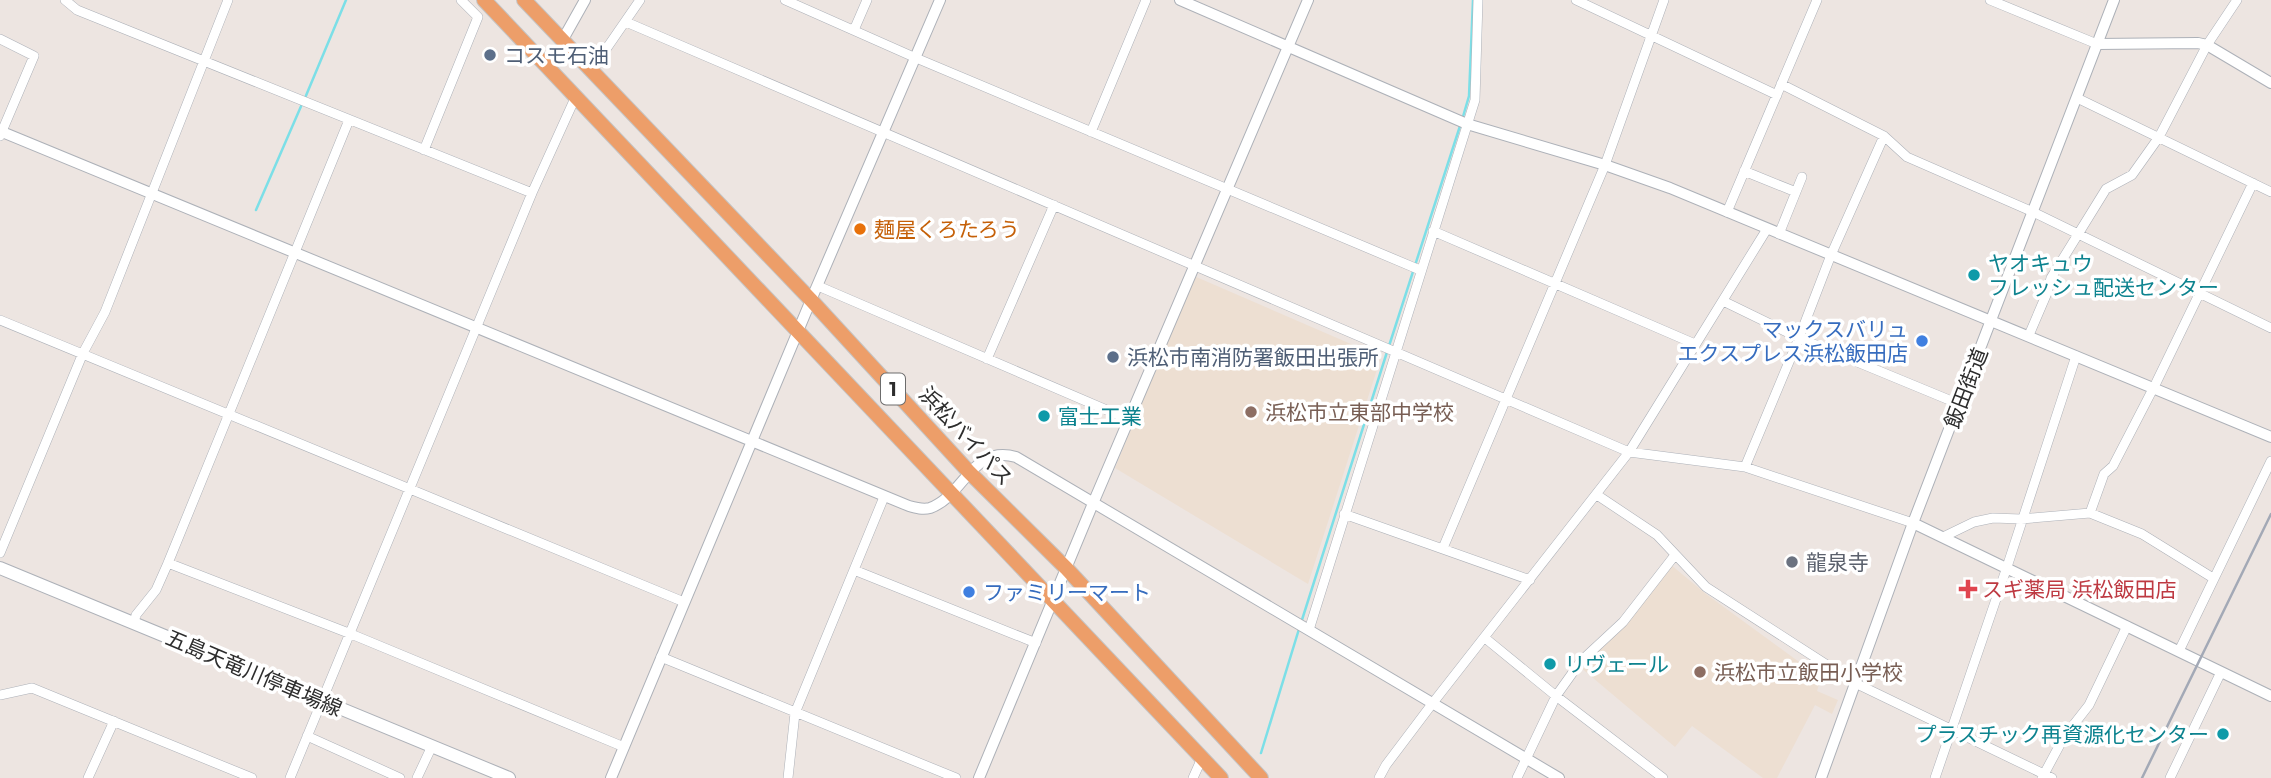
<svg xmlns="http://www.w3.org/2000/svg" width="2271" height="778" font-family="Montserrat,'Noto Sans JP',sans-serif">
	<style>
		.education { fill: #eddfd2 }
		.lines { fill: none; stroke-linecap: round; stroke-linejoin: round }
		.stream { stroke: #7cdfe7; stroke-width: 2.5 }
		.minor-casing { stroke: #adb1b8; stroke-width: 10 }
		.tertiary-casing { stroke: #adb1b8; stroke-width: 12 }
		.secondary-casing { stroke: #adb1b8; stroke-width: 14 }
		.trunk-casing { stroke: #c4c4c4; stroke-width: 16 }
		.minor { stroke: #fff; stroke-width: 9 }
		.tertiary { stroke: #fff; stroke-width: 10 }
		.secondary { stroke: #fff; stroke-width: 12 }
		.trunk { stroke: #ed9e69; stroke-width: 14 }
		.rail { stroke: #a3a9b6; stroke-width: 2.5 }
		.service-dot { fill: #5c6f8a; stroke: #fff; stroke-width: 2.5 }
		.food-dot { fill: #e8710a; stroke: #fff; stroke-width: 2.5 }
		.culture-dot { fill: #0f9aa8; stroke: #fff; stroke-width: 2.5 }
		.shop-dot { fill: #3f7fe0; stroke: #fff; stroke-width: 2.5 }
		.education-dot { fill: #8d6e63; stroke: #fff; stroke-width: 2.5 }
		.worship-dot { fill: #6b7280; stroke: #fff; stroke-width: 2.5 }
		.health-dot { fill: #e0444e; stroke: #fff; stroke-width: 2.5 }
		.labels { text-anchor: middle; dominant-baseline: central; stroke-width: 7; stroke-linejoin: round; paint-order: stroke }
		.shield { fill: #fff; stroke: #6c6c6c; stroke-width: 2 }
		.shield-label { font-size: 19px; font-weight: bold; fill: #2d2d2d }
		.service-label { font-size: 21px; fill: #4e5e75; stroke: #fff; text-anchor: start }
		.food-label { font-size: 21px; fill: #c56008; stroke: #fff; text-anchor: start }
		.culture-label { font-size: 21px; fill: #0d838f; stroke: #fff; text-anchor: start }
		.shop-label { font-size: 21px; fill: #366cbe; stroke: #fff; text-anchor: end }
		.street-label { font-size: 21px; fill: #2d2d2d; stroke: #fff }
		.education-label { font-size: 21px; fill: #785e54; stroke: #fff; text-anchor: start }
		.worship-label { font-size: 21px; fill: #5b616d; stroke: #fff; text-anchor: start }
		.health-label { font-size: 21px; fill: #be3a42; stroke: #fff; text-anchor: start }
	</style>
	<rect width="100%" height="100%" fill="#ede5e1"/>
	<path class="education" d="M1194,276L1381,357L1308,584L1115,468Z
		M1670,564L1706,594L1821,678L1817,691L1838,700L1832,714L1815,705L1777,778H1763L1692,726L1675,747L1580,667L1625,624Z"/>
	<g class="lines">
		<path class="stream" d="M305,98L346,0
			M1462,120L1469,96L1473,0
			M256,210L302,104
			M1389,346L1460,126
			M1301,623L1387,352
			M1261,753L1299,629"/>
		<defs>
			<path id="minor" d="M65,0L77,10L532,193
				M785,0L916,58L1420,270
				M1576,0L1777,95
				M1990,0L2097,44
				M626,22L1629,452L1745,467L1913,523
				M854,30L867,0
				M0,39L34,56L0,136
				M591,71L640,0
				M1781,84L1884,136L1907,157L2033,212L2271,328
				M2077,98L2271,192
				M1091,132L1146,0
				M424,150L478,17L461,0
				M1744,171L1796,192
				M1727,212L1817,0
				M1433,231L1695,344
				M1779,234L1802,177
				M818,286L1130,420
				M1723,301L1799,338L1959,404
				M0,320L684,602
				M2029,335L2047,293L2051,278L2106,189L2132,175L2159,137L2207,45L2237,0
				M987,359L1054,205
				M1745,467L1799,338L1831,255L1884,136
				M1597,495L1657,535L1706,587L1855,683L2052,778
				M2090,513L2104,474L2113,466L2156,383L2253,183
				M1344,514L1530,580
				M1943,537L1974,522L1993,518L2021,519L2090,513L2142,534L2213,578
				M1443,548L1605,165L1664,0
				M0,553L83,353L105,312L228,0
				M168,563L351,634L624,747
				M854,570L1036,643
				M134,623L136,615L156,590L168,563L349,120
				M1309,630L1475,100L1478,0
				M1485,638L1556,696L1663,778
				M2179,651L2271,461
				M661,657L956,778
				M0,695L32,688L252,778
				M307,736L400,778
				M88,778L114,721
				M290,778L532,193L576,96
				M417,778L432,746
				M788,778L795,713L884,497
				M1193,778L1202,758
				M1379,778L1386,765L1432,704L1629,452L1767,229
				M1517,778L1556,696L1581,661L1623,622L1675,555
				M1935,778L2007,567L2076,356
				M2042,778L2064,737L2089,705L2127,626
				M2170,778L2221,672"/>
			<path id="tertiary" d="M1180,0L1467,124L1605,165L1670,188L2271,437
				M562,41L585,0
				M2097,44L2198,43L2207,45L2271,83
				M0,131L909,506C916,508 923,510 930,508C964,496 972,444 1016,457L1559,778
				M1913,523L2271,696
				M611,778L811,300L940,0
				M979,778L1094,501L1308,0
				M1821,778L1913,523L2114,0"/>
			<path id="secondary" d="M0,568L509,778"/>
			<path id="trunk" d="M484,0L1221,778
				M524,0L811,300L969,472L1066,568L1261,778"/>
		</defs>
		<use href="#minor" class="minor-casing"/>
		<use href="#tertiary" class="tertiary-casing"/>
		<use href="#secondary" class="secondary-casing"/>
		<use href="#trunk" class="trunk-casing"/>
		<use href="#minor" class="minor"/>
		<use href="#tertiary" class="tertiary"/>
		<use href="#secondary" class="secondary"/>
		<use href="#trunk" class="trunk"/>
		<path class="rail" d="M2142,778L2271,514"/>
	</g>
	<g class="service-dot">
		<circle cx="490" cy="55" r="7"/>
		<circle cx="1113" cy="357" r="7"/>
	</g>
	<circle class="food-dot" cx="860" cy="229" r="7"/>
	<g class="culture-dot">
		<circle cx="1974" cy="275" r="7"/>
		<circle cx="1044" cy="416" r="7"/>
		<circle cx="1550" cy="664" r="7"/>
		<circle cx="2223" cy="734" r="7"/>
	</g>
	<g class="shop-dot">
		<circle cx="1922" cy="341" r="7"/>
		<circle cx="969" cy="592" r="7"/>
	</g>
	<g class="education-dot">
		<circle cx="1251" cy="412" r="7"/>
		<circle cx="1700" cy="672" r="7"/>
	</g>
	<circle class="worship-dot" cx="1792" cy="562" r="7"/>
	<path class="health-dot" d="M1964.5 578.5h7v7h7v7h-7v7h-7v-7h-7v-7h7z"/>
	<g class="labels">
		<rect class="shield" x="881" y="373.5" width="24" height="31" rx="5"/>
		<g class="shield-label">
			<text x="893" y="389">1</text>
		</g>
		<g class="service-label">
			<text x="504" y="55">コスモ石油</text>
			<text x="1127" y="357">浜松市南消防署飯田出張所</text>
		</g>
		<g class="food-label">
			<text x="874" y="229">麺屋くろたろう</text>
		</g>
		<g class="culture-label">
			<text x="1988" y="263">ヤオキュウ<tspan x="1988" dy="24">フレッシュ配送センター</tspan></text>
			<text x="1058" y="416">富士工業</text>
			<text x="1564" y="664">リヴェール</text>
			<text x="2209" y="734" text-anchor="end">プラスチック再資源化センター</text>
		</g>
		<g class="shop-label">
			<text x="1908" y="329">マックスバリュ<tspan x="1908" dy="24">エクスプレス浜松飯田店</tspan></text>
			<text x="983" y="592" text-anchor="start">ファミリーマート</text>
		</g>
		<g class="street-label">
			<text transform="translate(1966 388) rotate(-69)">飯田街道</text>
			<text transform="translate(966 436) rotate(47)">浜松バイパス</text>
			<text transform="translate(254 673) rotate(23)">五島天竜川停車場線</text>
		</g>
		<g class="education-label">
			<text x="1265" y="412">浜松市立東部中学校</text>
			<text x="1714" y="672">浜松市立飯田小学校</text>
		</g>
		<g class="worship-label">
			<text x="1806" y="562">龍泉寺</text>
		</g>
		<g class="health-label">
			<text x="1982" y="589">スギ薬局 浜松飯田店</text>
		</g>
	</g>
</svg>
